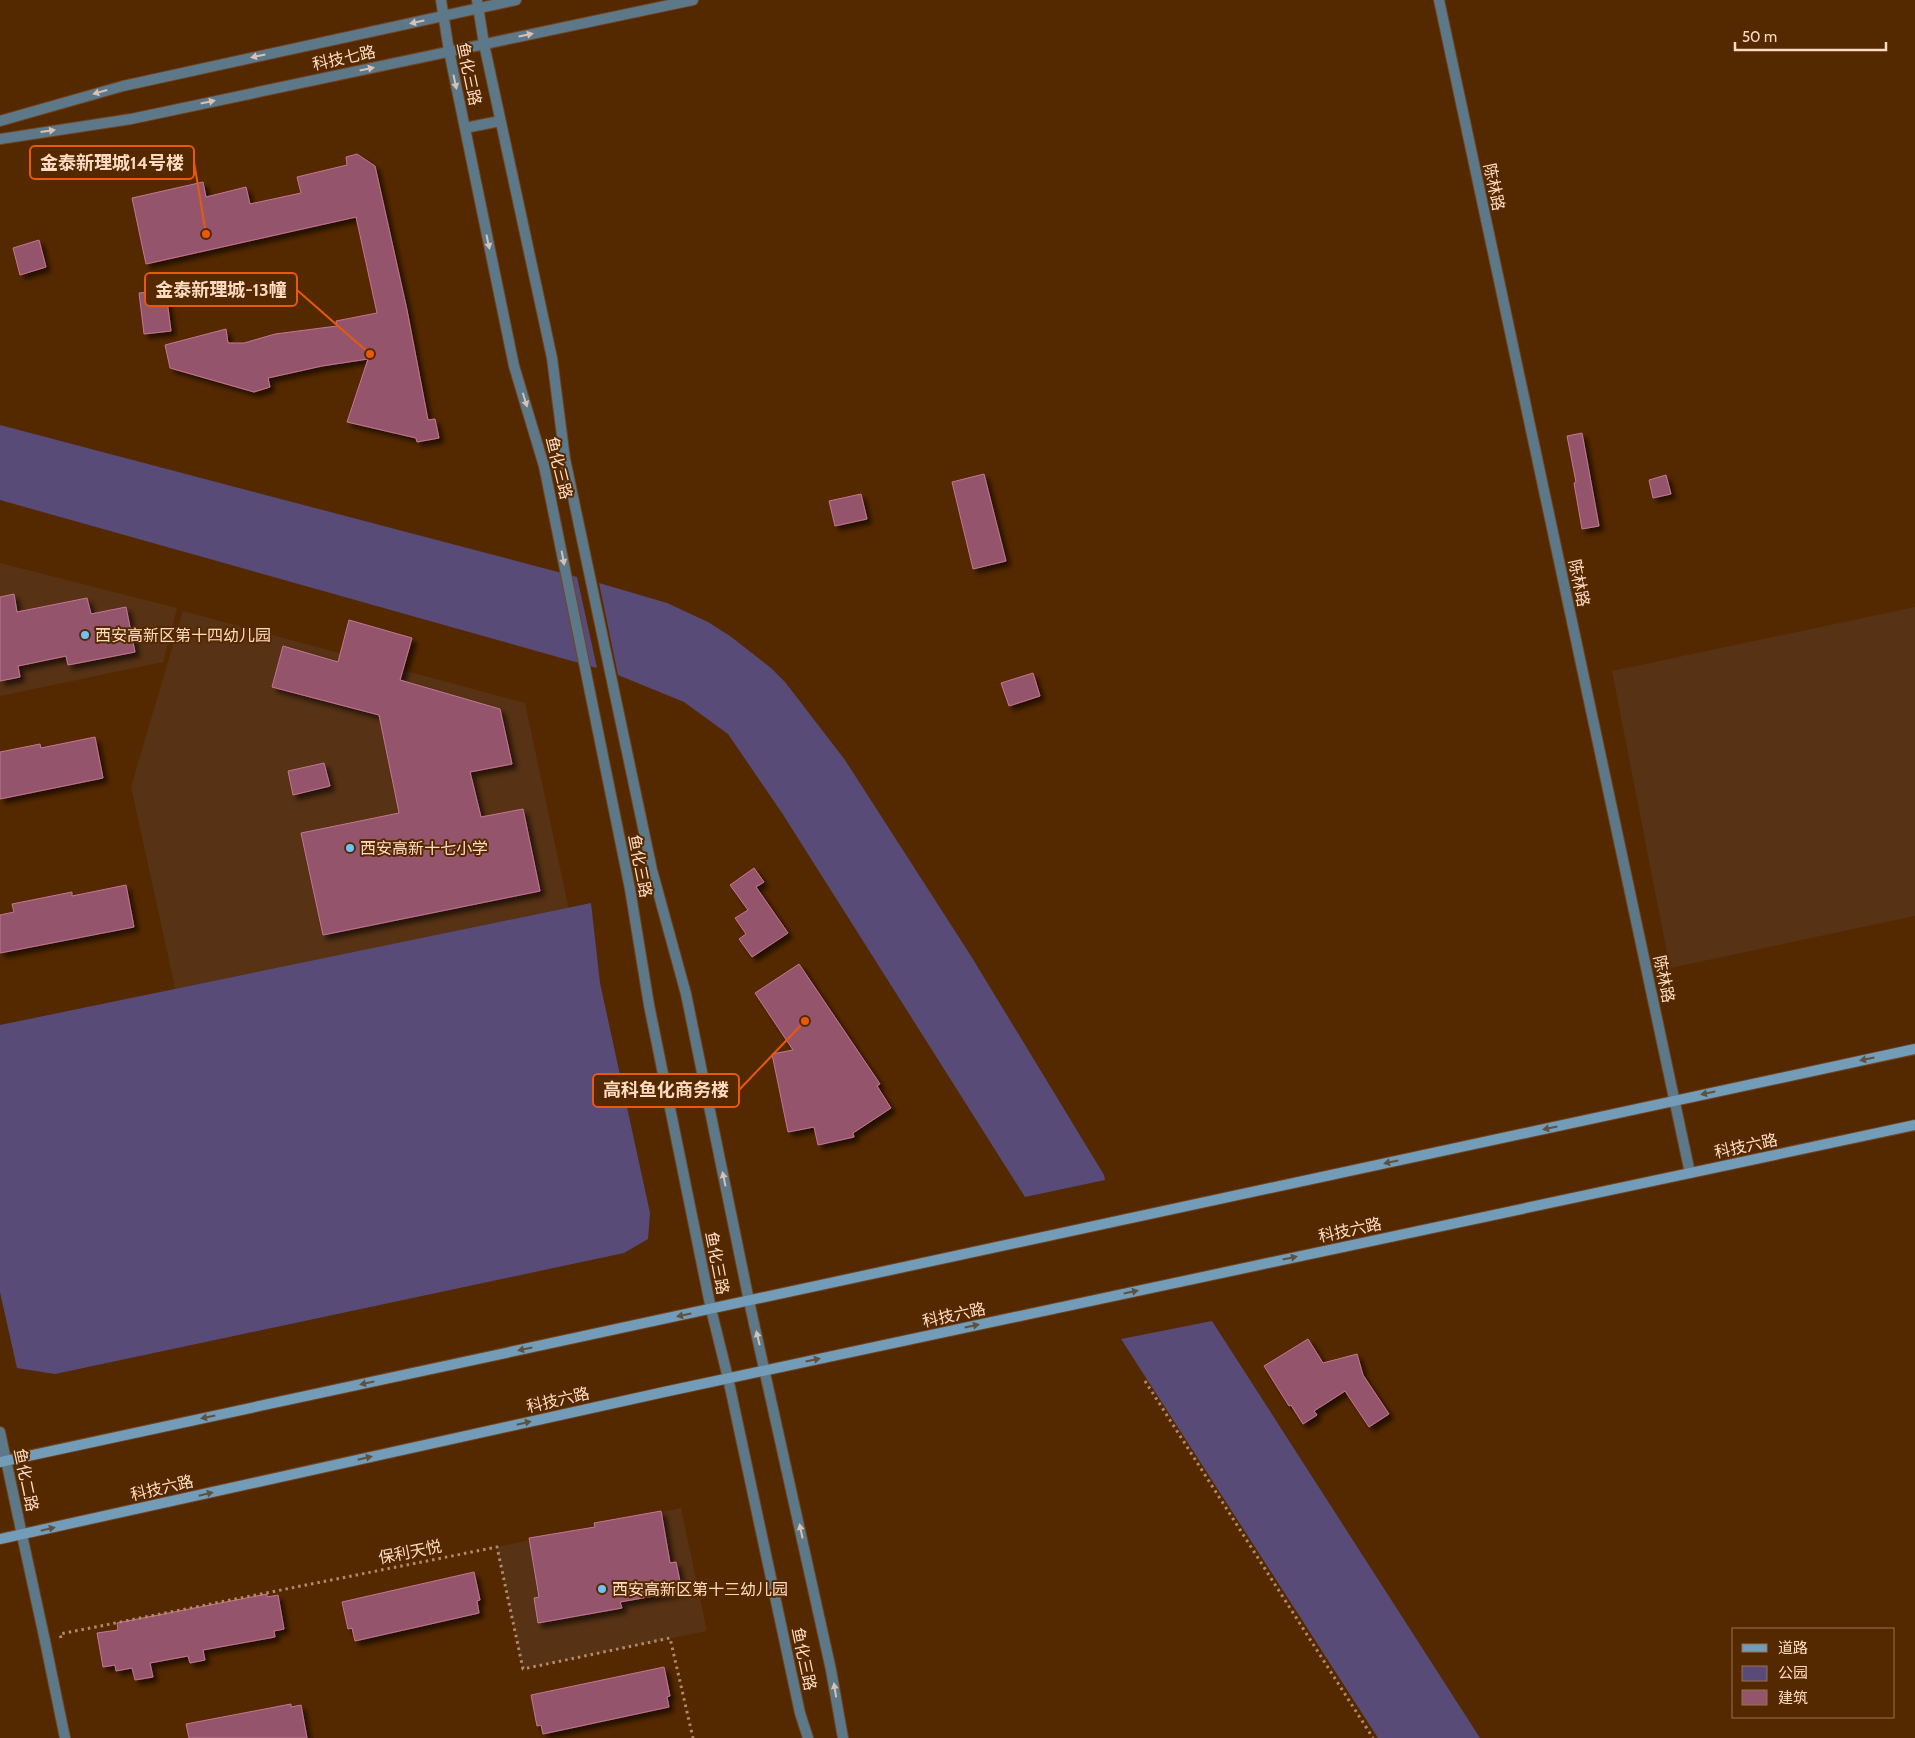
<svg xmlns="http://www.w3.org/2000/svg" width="1915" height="1738" font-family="Cabin,'Noto Sans SC',sans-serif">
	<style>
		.built { fill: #573215 }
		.green { fill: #584b77 }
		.building { fill: #94546c; stroke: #c37693; filter: url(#shadow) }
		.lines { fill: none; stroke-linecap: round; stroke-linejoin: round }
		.minor-casing { stroke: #70451f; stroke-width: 12 }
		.tertiary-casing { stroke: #70451f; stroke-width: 12 }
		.secondary-casing { stroke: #70451f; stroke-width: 12 }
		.path { stroke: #b28b6b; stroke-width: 3; stroke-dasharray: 2.5 4; stroke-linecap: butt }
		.minor { stroke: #5d7889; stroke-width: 10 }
		.tertiary { stroke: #5d7889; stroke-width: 10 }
		.secondary { stroke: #729cb7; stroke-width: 10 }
		.oneway { fill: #d6c2b4 }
		.oneway2 { fill: #5f5140 }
		.poi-dot { fill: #6fc2f4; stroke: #552900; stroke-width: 2 }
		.labels { text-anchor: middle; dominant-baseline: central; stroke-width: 4; stroke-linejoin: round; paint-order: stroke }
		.street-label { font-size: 16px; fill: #ffdbc3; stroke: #552900 }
		.poi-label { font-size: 16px; fill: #ffdbc3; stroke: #552900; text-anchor: start }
		.leader { fill: none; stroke: #e8590c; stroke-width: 2 }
		.callout-dot { fill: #e8590c; stroke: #552900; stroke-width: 2 }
		.callout { fill: #552900; stroke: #e8590c; stroke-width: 2 }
		.callout-label { font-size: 18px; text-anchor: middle; font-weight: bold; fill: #ffdbc3 }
	</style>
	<defs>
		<filter id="shadow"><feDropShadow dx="4.5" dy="4.5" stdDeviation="2.5" flood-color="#0009"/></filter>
	</defs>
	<rect width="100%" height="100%" fill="#552900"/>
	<path class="built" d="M0,563L177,608L163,662L0,696Z
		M1915,607V916L1670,968L1612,671Z
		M183,611L525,703L569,910L176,992L131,787Z
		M681,1508L707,1631L523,1669L497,1547Z"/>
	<path class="green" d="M0,425L577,577L597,668L0,500Z
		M599,583L667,603L708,622L730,636L771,668L785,682L845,760L971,956L1104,1175L1105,1180L1025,1197L782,813L728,734L684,702L618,675Z
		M591,903L600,983L650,1213L648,1239L624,1253L55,1374L17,1368L0,1292V1025Z
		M1212,1321L1480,1738H1378L1121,1339Z"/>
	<path class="building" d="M357,154L375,166L407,310L428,420L435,419L439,438L417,442L416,438L347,422L368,359L322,366L268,378L270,387L254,392L170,368L165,345L226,329L228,343H244L275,334L337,326L336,321L377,313L356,217L146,264L132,198L203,182L206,197L246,187L250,204L301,193L297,177L347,165L346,157Z
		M39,240L46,267L20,275L13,248Z
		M158,291V294L166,293L171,331L144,334L139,293Z
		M1582,433L1599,526L1582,529L1574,483L1576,482L1567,436Z
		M984,474L1006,561L973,569L952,482Z
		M1666,475L1671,494L1653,498L1649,480Z
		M861,494L867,519L835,526L829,501Z
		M14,594L17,612L87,598L91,614L126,607L135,652L68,665L66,656L18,666L20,677L0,681V597Z
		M349,620L412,638L400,680L500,709L512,764L470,772L481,817L523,809L540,891L323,935L301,833L399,813L394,788L379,715L272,687L283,646L338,662Z
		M1033,673L1040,696L1009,706L1001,683Z
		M95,737L103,778L0,799V752L40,744L41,748Z
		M324,763L330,786L293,795L288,771Z
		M754,868L764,882L756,887L788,933L752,957L739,939L746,934L735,918L748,910L730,885Z
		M126,885L134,927L0,953V915L14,912L12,904L72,892V896Z
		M799,964L880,1084L877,1086L891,1108L853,1133L854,1137L818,1145L814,1127L788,1132L772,1054L793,1050L755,993Z
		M1308,1339L1323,1363L1357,1354L1363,1375L1389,1414L1369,1427L1345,1391L1314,1411L1317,1415L1303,1424L1291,1405L1289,1406L1264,1366Z
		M661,1511L670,1563L676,1562L682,1591L620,1602L622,1608L538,1623L534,1598L539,1597L529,1538L595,1527L594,1523Z
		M474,1572L480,1600L477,1601L479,1613L355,1641L352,1628L348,1629L342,1602Z
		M267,1594V1597L278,1595L284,1629L274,1631L275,1637L203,1650L205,1660L190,1663L188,1656L150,1663L153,1677L135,1680L132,1668L116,1671L115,1665L103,1667L97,1633L118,1630L117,1623Z
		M664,1667L670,1696L667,1697L669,1707L543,1734L541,1725L537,1726L531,1695Z
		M291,1704V1707L301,1705L307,1738H189L186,1724Z"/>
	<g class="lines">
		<defs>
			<path id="minor" d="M22,1535L45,1641"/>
			<path id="tertiary" d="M441,0L449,51L514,366L544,466L630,889L649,1005L711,1309L728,1378L800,1713L808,1738
				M477,0L484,44L552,358L565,459L652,870L686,994L749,1301L831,1670L843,1738
				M1439,0L1690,1173
				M0,121L123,86L516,0
				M465,128L500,121
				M0,139L131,119L693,0
				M0,1432L22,1535
				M45,1641L65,1738"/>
			<path id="secondary" d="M0,1462L1915,1049
				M0,1539L664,1392L1915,1125"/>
		</defs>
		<use href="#minor" class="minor-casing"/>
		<use href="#tertiary" class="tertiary-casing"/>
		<use href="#secondary" class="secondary-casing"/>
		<path class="path" d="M1145,1381L1373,1738
			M61,1638L60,1634L497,1547L523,1669L670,1638L693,1738"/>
		<use href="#minor" class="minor"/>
		<use href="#tertiary" class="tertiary"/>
		<use href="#secondary" class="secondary"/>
	</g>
	<defs><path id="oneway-solid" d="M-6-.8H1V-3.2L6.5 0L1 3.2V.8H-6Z" transform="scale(1.25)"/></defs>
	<g class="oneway">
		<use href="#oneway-solid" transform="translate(417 22) rotate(168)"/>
		<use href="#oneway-solid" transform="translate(526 35) rotate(-12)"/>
		<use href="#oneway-solid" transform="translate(258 56) rotate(168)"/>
		<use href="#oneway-solid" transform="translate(367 69) rotate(-12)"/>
		<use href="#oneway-solid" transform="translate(455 82) rotate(78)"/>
		<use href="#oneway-solid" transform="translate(100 92) rotate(164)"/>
		<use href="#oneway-solid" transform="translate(208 102) rotate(-12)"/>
		<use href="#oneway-solid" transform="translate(48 131) rotate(-8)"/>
		<use href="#oneway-solid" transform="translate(488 242) rotate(78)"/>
		<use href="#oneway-solid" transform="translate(525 400) rotate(73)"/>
		<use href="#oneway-solid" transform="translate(563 558) rotate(79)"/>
		<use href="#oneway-solid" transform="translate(724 1179) rotate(-102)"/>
		<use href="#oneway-solid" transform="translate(758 1338) rotate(-103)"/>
		<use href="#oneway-solid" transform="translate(801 1531) rotate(-102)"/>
		<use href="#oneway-solid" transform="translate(835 1690) rotate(-99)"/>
	</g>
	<g class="oneway2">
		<use href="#oneway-solid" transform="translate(1867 1059) rotate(168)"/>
		<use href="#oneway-solid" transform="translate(1708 1093) rotate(168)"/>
		<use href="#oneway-solid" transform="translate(1550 1128) rotate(168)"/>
		<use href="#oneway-solid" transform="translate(1391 1162) rotate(168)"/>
		<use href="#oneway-solid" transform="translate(1290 1258) rotate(-12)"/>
		<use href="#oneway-solid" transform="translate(1131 1292) rotate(-12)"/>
		<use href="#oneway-solid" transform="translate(684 1315) rotate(168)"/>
		<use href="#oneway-solid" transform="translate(972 1326) rotate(-12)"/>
		<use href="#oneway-solid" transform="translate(525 1349) rotate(168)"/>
		<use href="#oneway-solid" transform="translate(813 1360) rotate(-12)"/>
		<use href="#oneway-solid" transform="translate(367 1383) rotate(168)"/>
		<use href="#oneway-solid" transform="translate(208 1417) rotate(168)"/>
		<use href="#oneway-solid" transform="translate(524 1423) rotate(-13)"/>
		<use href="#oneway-solid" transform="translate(365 1458) rotate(-13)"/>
		<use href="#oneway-solid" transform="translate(206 1494) rotate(-13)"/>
		<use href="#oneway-solid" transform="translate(48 1529) rotate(-13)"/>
	</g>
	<g class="poi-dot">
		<circle cx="85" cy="635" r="5"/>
		<circle cx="350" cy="848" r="5"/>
		<circle cx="602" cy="1589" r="5"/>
	</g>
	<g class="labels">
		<g class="street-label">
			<text transform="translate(344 58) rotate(-12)">科技七路</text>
			<text transform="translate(469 74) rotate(78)">鱼化三路</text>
			<text transform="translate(1494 187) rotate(78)">陈林路</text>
			<text transform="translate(559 468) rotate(76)">鱼化三路</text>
			<text transform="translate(1579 583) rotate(78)">陈林路</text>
			<text transform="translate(640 866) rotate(79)">鱼化三路</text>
			<text transform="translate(1664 979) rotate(78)">陈林路</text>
			<text transform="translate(1746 1146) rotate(-12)">科技六路</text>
			<text transform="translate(1350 1230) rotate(-12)">科技六路</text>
			<text transform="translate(717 1263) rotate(79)">鱼化三路</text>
			<text transform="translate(954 1315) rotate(-12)">科技六路</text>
			<text transform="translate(558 1400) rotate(-13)">科技六路</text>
			<text transform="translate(26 1480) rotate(78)">鱼化二路</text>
			<text transform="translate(162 1488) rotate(-13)">科技六路</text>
			<text transform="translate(410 1552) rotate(-11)">保利天悦</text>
			<text transform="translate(804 1659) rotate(78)">鱼化三路</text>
		</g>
		<g class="poi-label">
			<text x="95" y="635">西安高新区第十四幼儿园</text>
			<text x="360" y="848">西安高新十七小学</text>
			<text x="612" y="1589">西安高新区第十三幼儿园</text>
		</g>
	</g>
	<path class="leader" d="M206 234L194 162M370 354L297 290M805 1021L739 1090"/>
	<g class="callout-dot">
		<circle cx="206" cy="234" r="5"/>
		<circle cx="370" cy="354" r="5"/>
		<circle cx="805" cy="1021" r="5"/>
	</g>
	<g class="callout">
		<rect x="30" y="146" width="164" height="33" rx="5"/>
		<rect x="145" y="273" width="152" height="33" rx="5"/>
		<rect x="593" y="1074" width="146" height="33" rx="5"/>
	</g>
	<g class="callout-label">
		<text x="112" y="169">金泰新理城14号楼</text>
		<text x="221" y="296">金泰新理城-13幢</text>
		<text x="666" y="1096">高科鱼化商务楼</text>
	</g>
	<rect x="1732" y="1628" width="162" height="90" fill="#552900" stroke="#99704e"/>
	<rect x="1742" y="1644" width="25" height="8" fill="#729cb7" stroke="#99704e"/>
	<text x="1778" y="1653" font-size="15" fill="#ffdbc3">道路</text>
	<rect x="1742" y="1666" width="25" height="15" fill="#584b77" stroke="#99704e"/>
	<text x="1778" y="1678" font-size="15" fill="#ffdbc3">公园</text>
	<rect x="1742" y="1690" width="25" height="15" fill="#94546c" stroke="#99704e"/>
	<text x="1778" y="1703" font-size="15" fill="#ffdbc3">建筑</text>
	<path d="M1735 42v8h151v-8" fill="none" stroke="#ffdbc3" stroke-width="2.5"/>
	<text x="1742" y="42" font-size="15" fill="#ffdbc3" stroke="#552900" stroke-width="4" paint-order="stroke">50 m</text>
</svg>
